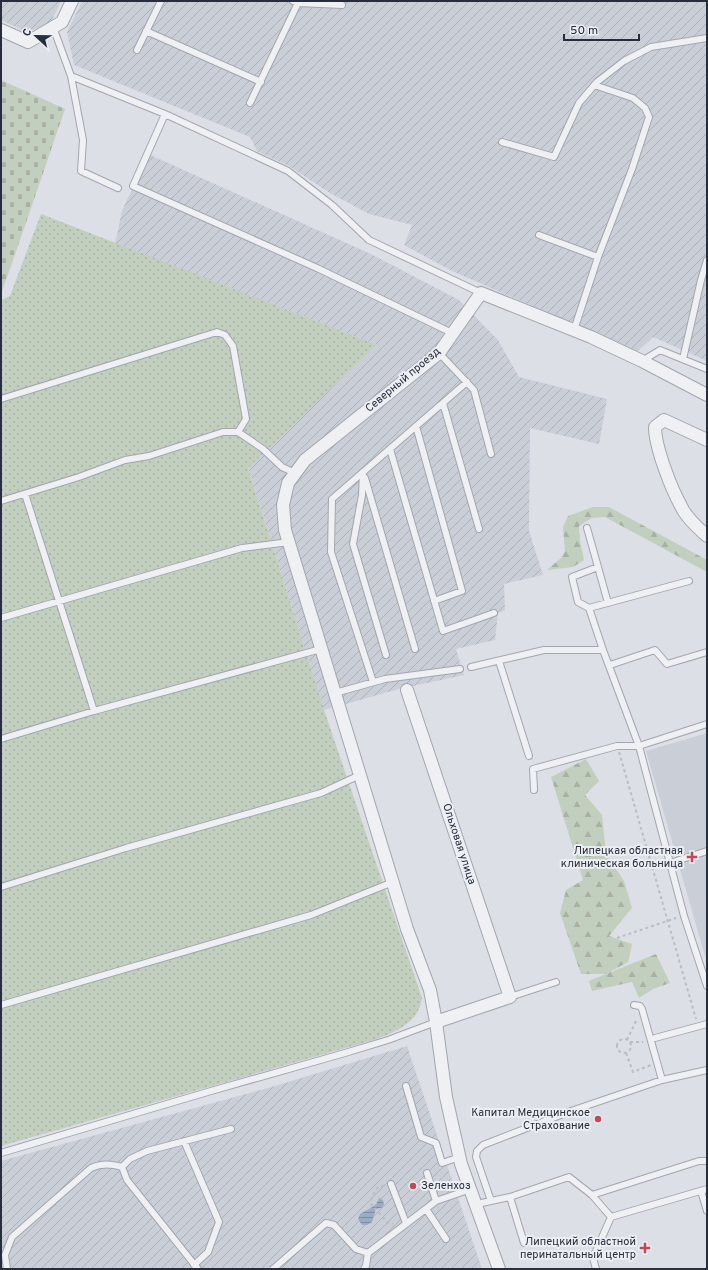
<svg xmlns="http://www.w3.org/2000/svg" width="708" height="1270" font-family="Overpass,sans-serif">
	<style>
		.built { fill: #caced6 }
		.industrial { fill: url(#industrial-furrows) }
		.forest { fill: url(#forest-firs) }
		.cemetery { fill: url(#cemetery-stones) }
		.park { fill: url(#park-dots) }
		.water { fill: url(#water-rules) }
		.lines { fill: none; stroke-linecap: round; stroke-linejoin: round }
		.lane-casing { stroke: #a2a6ae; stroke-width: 8 }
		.street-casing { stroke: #a2a6ae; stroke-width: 14 }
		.path { stroke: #babdc4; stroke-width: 2; stroke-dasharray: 3 3; stroke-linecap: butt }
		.lane { stroke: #eef0f4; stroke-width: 6 }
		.street { stroke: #eef0f4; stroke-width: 12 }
		.poi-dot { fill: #c24959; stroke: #ebeef3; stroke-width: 1.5 }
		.labels { text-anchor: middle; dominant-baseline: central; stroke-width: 4; stroke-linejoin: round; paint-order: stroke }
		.street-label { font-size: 11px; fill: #272d3a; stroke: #ebeef3 }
		.poi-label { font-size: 11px; fill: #272d3a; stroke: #ebeef3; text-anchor: end }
	</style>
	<defs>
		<pattern id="industrial-furrows" width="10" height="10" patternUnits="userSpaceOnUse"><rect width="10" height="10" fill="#caced6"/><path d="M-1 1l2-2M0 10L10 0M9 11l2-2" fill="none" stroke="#aeb1b8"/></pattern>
		<pattern id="forest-firs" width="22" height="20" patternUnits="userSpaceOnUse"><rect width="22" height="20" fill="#c2cebe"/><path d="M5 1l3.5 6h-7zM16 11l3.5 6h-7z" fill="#a7b1a4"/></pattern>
		<pattern id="cemetery-stones" width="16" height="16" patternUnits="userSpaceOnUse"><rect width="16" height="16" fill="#c2cebe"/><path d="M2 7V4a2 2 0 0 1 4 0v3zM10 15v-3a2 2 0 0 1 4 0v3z" fill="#a7b1a4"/></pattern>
		<pattern id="park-dots" width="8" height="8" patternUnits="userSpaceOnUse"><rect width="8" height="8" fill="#c2cebe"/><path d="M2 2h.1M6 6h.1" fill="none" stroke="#a7b1a4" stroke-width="1.8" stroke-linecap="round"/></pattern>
		<pattern id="water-rules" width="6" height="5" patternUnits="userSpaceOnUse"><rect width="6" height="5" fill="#99acc3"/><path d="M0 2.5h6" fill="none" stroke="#7d8c9f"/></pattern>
	</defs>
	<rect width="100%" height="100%" fill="#dcdfe5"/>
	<path class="built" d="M707,733V963L646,751Z"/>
	<path class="industrial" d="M1,1H61L50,24L27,32L1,20Z
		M82,1H707V361L653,337L637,352L452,271L404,245L412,225L369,214L330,193L289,166L257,151L250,137L74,65L67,32Z
		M148,154L373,255L459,300L498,340L519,377L607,399L599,444L530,428L529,531L543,575L504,584L505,610L498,613L495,640L456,649L464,675L399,689L324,710L248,467L377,345L115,244L122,211Z
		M407,1046L482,1269H1V1161L275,1086Z"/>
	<path class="forest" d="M593,507H609L707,560V572L605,517L592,518L579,526L580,541L584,560L573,567L547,570L561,558L565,551L563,527L568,516Z
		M586,759L599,781L585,795L602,815L606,854L624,881L632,908L609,936L632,944L628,962L606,974L656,954L670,983L653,989L639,998L632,982L592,991L589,981L606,974H581L560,913L566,890L583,880L551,777Z"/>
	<path class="cemetery" d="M1,80L65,109C44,170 24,230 2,291H1Z"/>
	<path class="park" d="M41,214L377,345L248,468L324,710L422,998C419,1022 397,1031 377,1039L1,1146V300L10,296Z"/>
	<path class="water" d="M379,1198L383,1200L384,1205L381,1208L376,1209L372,1222L367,1225H362L358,1219L360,1214L376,1205Z"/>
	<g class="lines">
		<defs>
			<path id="lane" d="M293,1L298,3L342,5
				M53,27L71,76L165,114L288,171L332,205L369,240L481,293
				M146,31L261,82
				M137,50L161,1
				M71,76L83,140L81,171L118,188
				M250,103L298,3
				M165,114L133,186L317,268L452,333
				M502,142L554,157L579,103L597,82L624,61L651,47L707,38
				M539,235L598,257L632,169L649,117L645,108L633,98L594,85
				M574,330L598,257
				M439,353L474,390L491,454
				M683,359L701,280L707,260
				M642,361L660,350L707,369
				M1,399L217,332L225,335L233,346L246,419L238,432
				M443,403L479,529
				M416,426L462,591L434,601
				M390,449L443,631L494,613
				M363,472L362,495L353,544L386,655
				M365,478L415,649
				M25,494L94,711
				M1,501L79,477L125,460L149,456L223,432H238L263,449L282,467L295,473
				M587,528L598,567L572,577L578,602L589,608
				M598,567L608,603
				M689,581L589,608L603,650L639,746L684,916L707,986
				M1,618L242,548L289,542
				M499,661L529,756
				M610,665L655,650L667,664L707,652
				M471,667L544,650H603
				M373,682L331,552L332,499L467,382
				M335,693L385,679L460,669
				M1,739L94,711L321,649
				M534,790L533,769L617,746H639L707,724
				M670,863L707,851
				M1,887L126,848L321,793L360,775
				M510,997L556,982
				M1,1005L311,915L393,882
				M634,1005L640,1006L642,1009L662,1080
				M655,1038L707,1024
				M406,1086L421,1137L436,1143L442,1163L460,1157
				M184,1141L219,1222L208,1252L194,1265
				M1,1153L211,1091L345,1053L388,1040L436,1022
				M427,1173L436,1201
				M391,1184L406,1223
				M701,1191L707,1211
				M592,1195L699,1161H707
				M510,1197L524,1243
				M491,1201L476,1157L477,1151L483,1145L571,1111L662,1080L707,1070
				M477,1204L510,1197L569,1177L592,1195L611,1217L707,1189
				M426,1209L446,1239
				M7,1269L5,1255L12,1237L91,1168C102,1163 111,1164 122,1167
				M198,1269L127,1180L122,1167L130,1159L147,1151L231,1129
				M273,1269L326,1223L334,1225L356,1249L368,1253L436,1201L471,1189
				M364,1269L366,1266L368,1253
				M596,1269L593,1258L611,1217"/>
			<path id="street" d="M1,30L28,42L62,22L72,1
				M707,440L664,420L655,427C655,447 671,488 681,506C685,516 699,529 707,536
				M407,690L510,997L436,1022
				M499,1269L461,1164L446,1097L436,1022L430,990L407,929L285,530L283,505L288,483L305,460L439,353L481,293L591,337L642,361L707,395"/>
		</defs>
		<use href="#lane" class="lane-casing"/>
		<use href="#street" class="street-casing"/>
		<path class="path" d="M619,752L696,1019
			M617,938L676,918
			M617 1046a7 7 0 1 1 14 0a7 7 0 1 1-14 0Z
			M627,1040L637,1019
			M630,1042H643
			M626,1053L633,1072L651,1065
			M384,1186L377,1188L372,1197L371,1204L387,1222L393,1224"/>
		<use href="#lane" class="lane"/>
		<use href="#street" class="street"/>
	</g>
	<g class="poi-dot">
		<path d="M690 851h4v4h4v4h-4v4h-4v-4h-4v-4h4z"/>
		<circle cx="598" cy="1119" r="4"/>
		<circle cx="413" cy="1186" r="4"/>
		<path d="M643 1242h4v4h4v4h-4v4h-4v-4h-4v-4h4z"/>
	</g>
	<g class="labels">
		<g class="street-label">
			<text transform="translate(403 380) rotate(-40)">Северный проезд</text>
			<text transform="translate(459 844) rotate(72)">Ольховая улица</text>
		</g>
		<g class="poi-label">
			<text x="683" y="851">Липецкая областная<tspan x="683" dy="13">клиническая больница</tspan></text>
			<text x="590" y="1113">Капитал Медицинское<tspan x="590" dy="13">Страхование</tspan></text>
			<text x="421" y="1186" text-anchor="start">Зеленхоз</text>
			<text x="636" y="1242">Липецкий областной<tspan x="636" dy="13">перинатальный центр</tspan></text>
		</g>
	</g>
	<rect width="708" height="1270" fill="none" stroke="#272d3a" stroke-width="4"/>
	<g transform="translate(36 36) rotate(292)" stroke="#ebeef3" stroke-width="3" paint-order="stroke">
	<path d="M0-3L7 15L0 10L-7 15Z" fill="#272d3a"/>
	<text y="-6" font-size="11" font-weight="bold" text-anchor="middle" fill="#272d3a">С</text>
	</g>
	<path d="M564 34v6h75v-6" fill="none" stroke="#272d3a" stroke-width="2"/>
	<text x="570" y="34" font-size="12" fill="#272d3a" stroke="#ebeef3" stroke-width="3" paint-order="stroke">50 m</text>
</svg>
